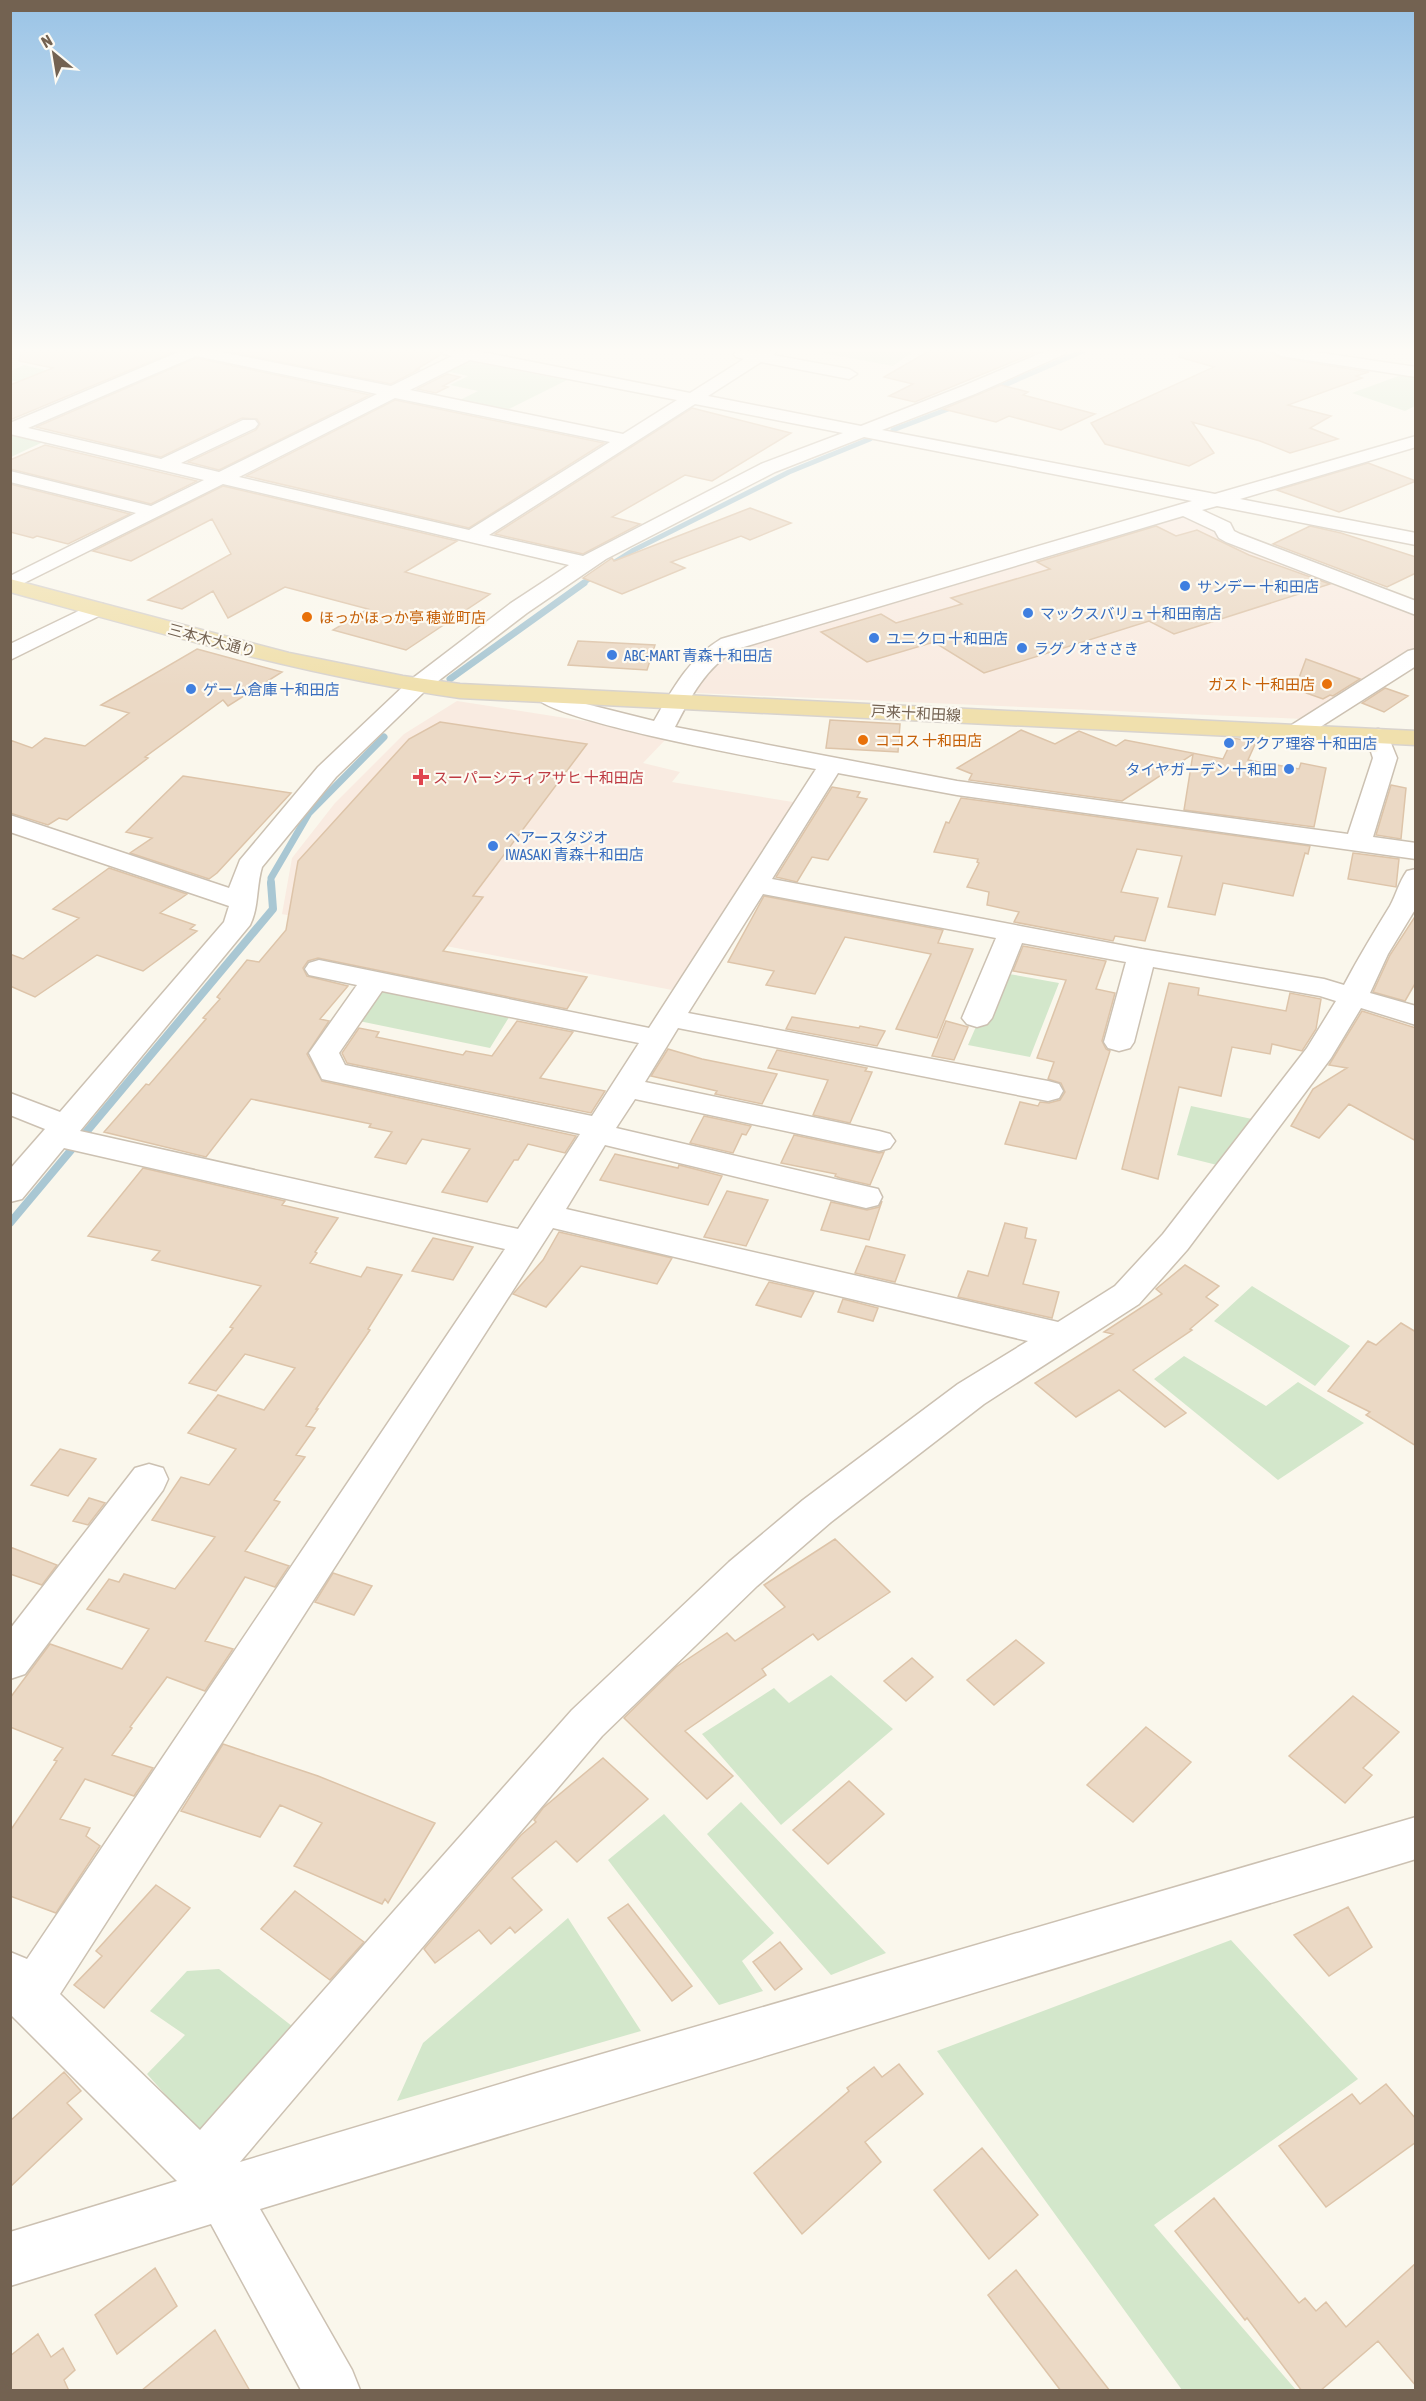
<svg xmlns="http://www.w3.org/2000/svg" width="1426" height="2401" font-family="'Asap Condensed','Noto Sans JP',sans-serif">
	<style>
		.commercial { fill: #f9ebe1 }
		.green { fill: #d3e7cb }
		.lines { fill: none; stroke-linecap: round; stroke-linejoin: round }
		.stream-far2 { stroke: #a9c7d3; stroke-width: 5 }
		.stream-far1 { stroke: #a9c7d3; stroke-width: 7 }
		.stream { stroke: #a9c7d3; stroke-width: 8 }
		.building { fill: #ebd9c5; stroke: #ddc4a9; stroke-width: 1.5 }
		.minor-casing { stroke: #ccc1b2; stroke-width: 3 }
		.major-casing { stroke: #d8d3ce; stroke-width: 3 }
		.minor { fill: #fff; fill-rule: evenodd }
		.major { fill: #f0e0ad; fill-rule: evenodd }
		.shop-dot { fill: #3f7fe0; stroke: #fdfaf2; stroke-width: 2 }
		.food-dot { fill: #e8710a; stroke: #fdfaf2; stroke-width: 2 }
		.health-dot { fill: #e0444e; stroke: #fdfaf2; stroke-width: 2 }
		.labels { text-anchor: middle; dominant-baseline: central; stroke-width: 4.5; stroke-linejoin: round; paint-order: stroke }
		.far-shop-label { font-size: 15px; fill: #366cbe; stroke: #fdfaf2; text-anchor: start }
		.far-food-label { font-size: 15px; fill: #c56008; stroke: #fdfaf2; text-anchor: start }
		.far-street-label { font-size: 15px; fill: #736251; stroke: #fdfaf2 }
		.far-health-label { font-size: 15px; fill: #be3a42; stroke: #fdfaf2; text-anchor: start }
	</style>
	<rect width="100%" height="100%" fill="#faf7ec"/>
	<path class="commercial" d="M1182,516H1193L1415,613V648L1303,719L696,693L706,667L729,646Z
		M457,701L623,727L667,738L643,763L680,772L672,782L799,803L677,991L282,914L292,858L335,803L404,734Z"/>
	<path class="green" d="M826,351H914L893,366L822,353Z
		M468,361L567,380L503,412L456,402L478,391L450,385L468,376L446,371Z
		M24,365L75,377L58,391L11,380V371Z
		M1404,374L1415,376V406L1405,411L1352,393Z
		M11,435L43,442L11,457Z
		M1009,974L1059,983L1030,1057L968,1045L978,1022L988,1023Z
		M384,989L511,1014L490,1048L359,1021Z
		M1191,1106L1252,1119L1221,1166L1177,1155Z
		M1252,1286L1350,1346L1315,1386L1214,1321Z
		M1184,1356L1266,1406L1298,1382L1364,1423L1278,1480L1154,1379Z
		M831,1675L893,1729L781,1825L702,1734L774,1688L789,1703Z
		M741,1802L886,1953L831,1975L707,1834Z
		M664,1814L774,1933L742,1961L763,1991L719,2005L608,1860Z
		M568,1918L641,2031L397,2101L423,2043Z
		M1231,1940L1358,2079L1154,2225L1296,2390H1182L937,2051Z
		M219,1969L297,2030L205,2139L147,2074L185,2035L150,2011L187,1971Z"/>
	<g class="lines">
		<path class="stream-far2" d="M993,390L1083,351
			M893,430L956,406
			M613,563L632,551L789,472L870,439
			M582,584L597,574"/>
		<path class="stream-far1" d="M450,679L584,583
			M271,884V878L309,813L384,737"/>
		<path class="stream" d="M10,1223L273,909L271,883"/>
	</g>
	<path class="building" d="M21,351H176L10,420V385L53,368L19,361Z
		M225,351H440L442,354L417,369H420L391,384Z
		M929,351H1039L915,402L889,396L913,384L884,377Z
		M1180,351H1268L1281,358L1369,372L1356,376L1362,378L1288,405L1331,416L1310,428L1338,439L1290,453L1260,441L1192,422L1214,453L1189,466L1105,444L1091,423L1214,367L1179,357Z
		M196,358L370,395L219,470L188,462L256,430L260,424L257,419L242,418L161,457L36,427Z
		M447,374L460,377L443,386L448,387L436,393L417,389Z
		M1001,385L1028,392L1023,395L1095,414L1061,430L1009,416L996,422L943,409Z
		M395,400L604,443L469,528L246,476Z
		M692,408L791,433L712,481L685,475L612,517L640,524L583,554L495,534Z
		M45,445L197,481L151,504L10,469V460Z
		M1368,463L1416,481L1339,512L1277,490Z
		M10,484L130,514L68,544L37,536L33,538L10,532Z
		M223,486L457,541L405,572L490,594L406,650L333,630L368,609L285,587L228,618L213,591L182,609L148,600L231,554L212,519L131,561L93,551Z
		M750,508L791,523L750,540L741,536L671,562L685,568L622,594L583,578L612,558L614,561Z
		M1156,526L1176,536L1197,530L1249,555L1330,584L1174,634L1149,621L984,673L934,642L867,662L821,632L881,614L896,623L962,604L951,598L1050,569L1037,562Z
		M1310,526L1341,533L1416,557V573L1387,587L1273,544Z
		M578,641L655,645L647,670L568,665Z
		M197,649L282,672L228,706L223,700L145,757L148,758L67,820L59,818L48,825L10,813V740L32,748L45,738L85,746L129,713L101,705Z
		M1306,659L1331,668L1360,679L1333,696L1330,695L1323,699L1295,689L1307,682L1299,678Z
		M1385,688L1408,696L1384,712L1362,703Z
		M830,720L900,724L898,752L826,748Z
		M440,722L587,744L473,896L483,897L443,951L587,977L567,1009L318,958L308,961L303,968L307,976L348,986L320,1019L329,1021L307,1054L322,1081L576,1136L565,1153L528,1144L518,1160H514L487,1202L442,1192L470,1149L422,1139L406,1164L375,1157L392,1132L369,1127L371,1124L251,1099L206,1157L104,1132L146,1084L149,1085L206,1019L203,1018L220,999L217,997L247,960L259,962L286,930L298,861L409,739Z
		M1021,730L1055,744L1079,731L1116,746L1125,740L1223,759L1233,738L1256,742L1248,760L1299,769L1301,763L1326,768L1314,827L1184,810L1193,754L1122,801L969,780L972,774L957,768Z
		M183,776L291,793L217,873L209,879L130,853L152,838L126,832Z
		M1391,785L1406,788L1401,839L1376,835Z
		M832,787L860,792L857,797L867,799L828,860L812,857L797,882L776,877Z
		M961,798L1310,846L1308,854L1305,853L1293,896L1223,883L1215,915L1168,907L1182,856L1137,849L1121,892L1158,898L1145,941L1115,936L1113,941L1014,922L1019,912L987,905L989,892L967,887L979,863L977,862L978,859L934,852L946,822L949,823Z
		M1353,853L1399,859L1396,887L1348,879Z
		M109,868L187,894L160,913L195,925L190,929L197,931L143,971L97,955L35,997L10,986V954L23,959L79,918L53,909Z
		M764,896L943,930L938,943L973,949L937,1038L896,1029L931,954L845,937L815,994L766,985L774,971L728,962Z
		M1416,915V982L1405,1001L1373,992L1390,955Z
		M1023,946L1106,961L1096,989L1115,993L1102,1041L1106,1049L1110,1051L1076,1159L1005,1144L1020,1102L1038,1106L1040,1102L1049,1103L1060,1100L1065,1092L1061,1083L1048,1079L1054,1062L1037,1058L1066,980L1013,971Z
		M1169,983L1199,988L1198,995L1286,1011L1290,993L1321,999L1316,1029L1302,1051L1272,1044L1270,1054L1232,1047L1221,1096L1179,1087L1158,1179L1122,1169Z
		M1362,1011L1416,1028V1141L1349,1104L1319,1138L1291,1126L1313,1089L1347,1068L1329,1065Z
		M792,1017L859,1028L860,1026L885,1031L877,1046L786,1029Z
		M517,1021L573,1032L540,1078L605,1091L591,1113L347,1063L342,1053L359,1028L379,1032L376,1037L463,1055L466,1051L492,1056Z
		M946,1021L968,1027L954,1060L932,1056Z
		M668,1049L702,1059L777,1074L762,1104L715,1094L717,1091L651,1076Z
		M777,1050L867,1068L865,1071L872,1072L850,1123L813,1115L828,1080L768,1068Z
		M704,1116L751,1126L746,1135L742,1134L733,1153L690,1143Z
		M794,1135L879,1153L884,1152L870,1185L840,1178L835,1176L836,1174L781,1163Z
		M615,1154L678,1168L679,1165L722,1176L708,1205L600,1180Z
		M143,1168L285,1201L282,1205L338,1218L315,1252L317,1253L310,1263L361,1277L367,1267L402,1275L368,1329L370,1330L316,1409H318L306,1426L315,1428L296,1455L305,1457L274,1500L280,1502L245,1551L289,1566L275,1587L245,1577L205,1641L233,1649L205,1691L167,1677L130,1727L132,1728L112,1755L153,1768L134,1796L85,1779L60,1819L90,1828L86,1836L100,1846L56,1913L10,1896V1831L57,1761L54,1760L63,1748L10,1727V1698L50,1644L122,1669L149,1629L87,1609L109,1579L119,1582L124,1574L175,1589L215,1537L152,1520L181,1477L209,1485L236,1449L188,1433L218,1395L264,1410L295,1368L245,1354L216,1391L189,1383L233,1328L230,1327L261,1286L152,1260L160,1251L88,1236Z
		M727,1191L768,1200L746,1246L704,1237Z
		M882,1201L869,1240L821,1230L831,1202L867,1210L879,1207Z
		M1005,1223L1027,1228L1025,1238L1036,1240L1023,1284L1059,1292L1052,1318L958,1297L968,1271L988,1276Z
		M559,1232L672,1258L657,1284L581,1266L546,1307L513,1294L543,1260Z
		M433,1238L473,1247L453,1280L412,1271Z
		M866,1246L905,1255L895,1282L855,1273Z
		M1185,1265L1219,1286L1206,1297L1218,1305L1190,1329L1192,1330L1133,1370L1186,1413L1165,1427L1119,1390L1076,1417L1035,1383L1113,1334L1104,1332L1162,1294L1156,1289Z
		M769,1282L814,1292L801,1317L756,1305Z
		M843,1299L878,1308L873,1321L838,1312Z
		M1401,1323L1416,1332V1446L1366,1415L1370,1412L1328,1391L1368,1341L1376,1345Z
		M60,1449L96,1459L68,1496L31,1485Z
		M89,1498L105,1503L88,1525L73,1521Z
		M835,1539L890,1592L818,1640L813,1634L762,1669L766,1675L685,1731L733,1776L707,1799L624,1718L676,1667L727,1633L735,1641L785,1607L764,1585Z
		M10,1547L57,1565L42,1585L10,1574Z
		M333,1573L372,1586L354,1615L315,1602Z
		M1016,1640L1044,1663L994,1705L967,1680Z
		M912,1658L933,1677L906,1701L884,1681Z
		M1353,1696L1399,1732L1363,1768L1372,1775L1345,1803L1289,1756Z
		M1146,1727L1191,1762L1133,1822L1087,1785Z
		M223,1744L318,1776L435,1823L388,1903L385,1899L382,1904L294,1866L322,1823L280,1805L260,1837L181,1811Z
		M603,1758L648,1799L577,1862L556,1841L512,1878L542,1910L515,1933L510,1927L491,1944L479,1930L435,1963L424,1949L521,1835L536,1822L534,1820L543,1808Z
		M849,1781L884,1814L828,1864L793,1830Z
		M156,1885L190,1908L104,2008L74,1985L102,1956L96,1951Z
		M295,1891L364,1942L330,1980L261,1929Z
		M628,1904L692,1986L672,2001L608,1918Z
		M1348,1907L1372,1947L1329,1976L1294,1935Z
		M780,1942L802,1969L775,1990L753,1962Z
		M899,2064L923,2094L865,2142L881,2162L802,2234L754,2173L849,2091L847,2088L874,2067L882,2077Z
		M64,2072L81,2091L67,2103L82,2119L10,2187V2121Z
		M1386,2084L1416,2119V2142L1326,2207L1279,2146L1352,2094L1360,2104Z
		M982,2148L1038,2215L989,2259L934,2190Z
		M1214,2198L1299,2303L1305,2298L1316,2311L1326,2302L1346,2327L1416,2263V2386L1378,2341L1320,2391H1302L1247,2318L1245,2320L1175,2231Z
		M155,2268L177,2306L117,2354L95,2315Z
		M1016,2270L1110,2391H1061L988,2295Z
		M215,2330L250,2391H141Z
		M38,2334L51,2357L63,2348L75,2370L64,2380L69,2391H10V2356Z"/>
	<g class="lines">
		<defs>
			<path id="minor" d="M181,351H216L391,386L452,356L444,354L442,351H483L482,352L690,393L744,359L736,357L734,354L736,351H776L773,355L849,369L857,374L849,379L761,362L708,396L861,426L963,386L1046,351H1067L1065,354L975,394L882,430L1215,494L1416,436V447L1240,499L1416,533V545L1217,506L1202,510L1230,523L1234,531L1240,534L1416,601V615L1226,542L1219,538L1215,531L1183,516L737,649C706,667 691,696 675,727L957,781L1348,834L1373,758L1366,736L1370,731L1378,729L1386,731L1397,758L1373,837L1416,843V859L957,795L838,773L772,879L1142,949L1324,979L1344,985C1358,958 1374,932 1390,906C1396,895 1399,882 1407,871L1416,869V908L1388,954L1370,993L1416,1006V1025L1361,1008L1331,1058L1187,1250L1139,1304L984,1404L831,1522L757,1586L602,1736L240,2162L540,2072L1416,1817V1859L260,2209L352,2370L360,2390H301L211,2224L10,2286V2232L177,2181L10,2014V1952L27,1959L505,1249L64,1148L22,1199L10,1202V1169L45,1129L10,1115V1093L60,1112L224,922L229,906L10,832V815L229,888L240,860L318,767L409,681L511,603L569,565L223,484L10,590V576L136,513L10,482V471L151,506L204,480L10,434V423ZM196,356L377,394L219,472L181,463L255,428L258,424L255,420H243L161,459L28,428ZM470,360L677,400L623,434L410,390ZM395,398L610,442L469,530L239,477ZM695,404L843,433L761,464L583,556L489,535ZM864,437L1192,501L721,639C689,658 672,690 654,721L578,702L554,691L546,689L538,691L534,696C552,722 774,761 816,769L649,1028L319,960L309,963L305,969L309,975L357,985L309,1053L322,1079L580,1134L518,1229L80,1131L250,925C259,907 256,887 262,867L336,777L425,691L527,613L606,559L775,472ZM763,894L996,938L962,1018L967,1024L977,1027L987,1024L992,1018L1022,943L1126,962L1104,1042L1108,1048L1119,1051L1130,1048L1134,1042L1153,967L1320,996L1336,1001L1307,1048L1163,1234L1115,1286L1058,1322L566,1209L605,1145L866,1208L878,1205L882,1197L878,1189L616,1128L635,1099L879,1151L890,1148L895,1141L890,1134L879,1131L645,1082L678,1028L1048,1101L1059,1098L1063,1091L1059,1084L1048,1081L688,1013ZM382,991L639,1043L592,1116L345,1065L339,1053ZM553,1228L1028,1341L958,1384L803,1500L729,1562L572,1710L200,2130L60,1994Z
				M1273,351H1309L1416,367V377L1281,356Z
				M95,603L103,604L106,609L103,614L10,660V644Z
				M1416,649V666L1306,736L1298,738L1290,736L1286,731L1290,726L1408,651Z
				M149,1464L163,1468L168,1479L163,1490L25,1674L10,1679V1629L135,1468Z"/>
			<path id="major" d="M10,579L289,653L403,676L460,684L1416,731V745L460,698C307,676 159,633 10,592Z"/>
		</defs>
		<use href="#minor" class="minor-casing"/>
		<use href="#major" class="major-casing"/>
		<use href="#minor" class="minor"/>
		<use href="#major" class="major"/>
	</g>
	<linearGradient id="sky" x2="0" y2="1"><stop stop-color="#99c3e6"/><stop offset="0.51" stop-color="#fdfbf6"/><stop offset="1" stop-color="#fdfbf6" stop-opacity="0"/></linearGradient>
	<rect width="1426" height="687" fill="url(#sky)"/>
	<g class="shop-dot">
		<circle cx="1185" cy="586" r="6"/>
		<circle cx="1028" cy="613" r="6"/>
		<circle cx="874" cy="638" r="6"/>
		<circle cx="1022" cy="648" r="6"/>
		<circle cx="612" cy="655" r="6"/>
		<circle cx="191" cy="689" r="6"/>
		<circle cx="1229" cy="743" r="6"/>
		<circle cx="1289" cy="769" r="6"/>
		<circle cx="493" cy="846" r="6"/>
	</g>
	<g class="food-dot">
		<circle cx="307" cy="617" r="6"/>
		<circle cx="1327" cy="684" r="6"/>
		<circle cx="863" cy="740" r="6"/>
	</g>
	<path class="health-dot" d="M418 768h6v6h6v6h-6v6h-6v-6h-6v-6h6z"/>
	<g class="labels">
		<g class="far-shop-label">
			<text x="1197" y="586">サンデー 十和田店</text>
			<text x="1040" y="613">マックスバリュ 十和田南店</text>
			<text x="886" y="638">ユニクロ 十和田店</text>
			<text x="1034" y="648">ラグノオささき</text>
			<text x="624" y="655">ABC-MART 青森十和田店</text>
			<text x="203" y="689">ゲーム倉庫 十和田店</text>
			<text x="1241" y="743">アクア理容 十和田店</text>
			<text x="1277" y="769" text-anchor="end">タイヤガーデン 十和田</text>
			<text x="505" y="837">ヘアースタジオ<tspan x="505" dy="17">IWASAKI 青森十和田店</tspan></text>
		</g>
		<g class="far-food-label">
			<text x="319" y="617">ほっかほっか亭 穂並町店</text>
			<text x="1315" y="684" text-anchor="end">ガスト 十和田店</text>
			<text x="875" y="740">ココス 十和田店</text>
		</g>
		<g class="far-street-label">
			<text transform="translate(212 640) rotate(15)">三本木大通り</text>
			<text transform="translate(916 713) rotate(3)">戸来十和田線</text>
		</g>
		<g class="far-health-label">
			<text x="433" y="777">スーパーシティアサヒ 十和田店</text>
		</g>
	</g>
	<rect width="1426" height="2401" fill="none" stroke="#736251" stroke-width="24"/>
	<g transform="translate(54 54) rotate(330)" stroke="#fdfaf2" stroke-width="4.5" paint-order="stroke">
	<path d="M0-4.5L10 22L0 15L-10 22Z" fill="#736251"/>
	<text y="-9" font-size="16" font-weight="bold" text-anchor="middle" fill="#736251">N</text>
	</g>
</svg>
